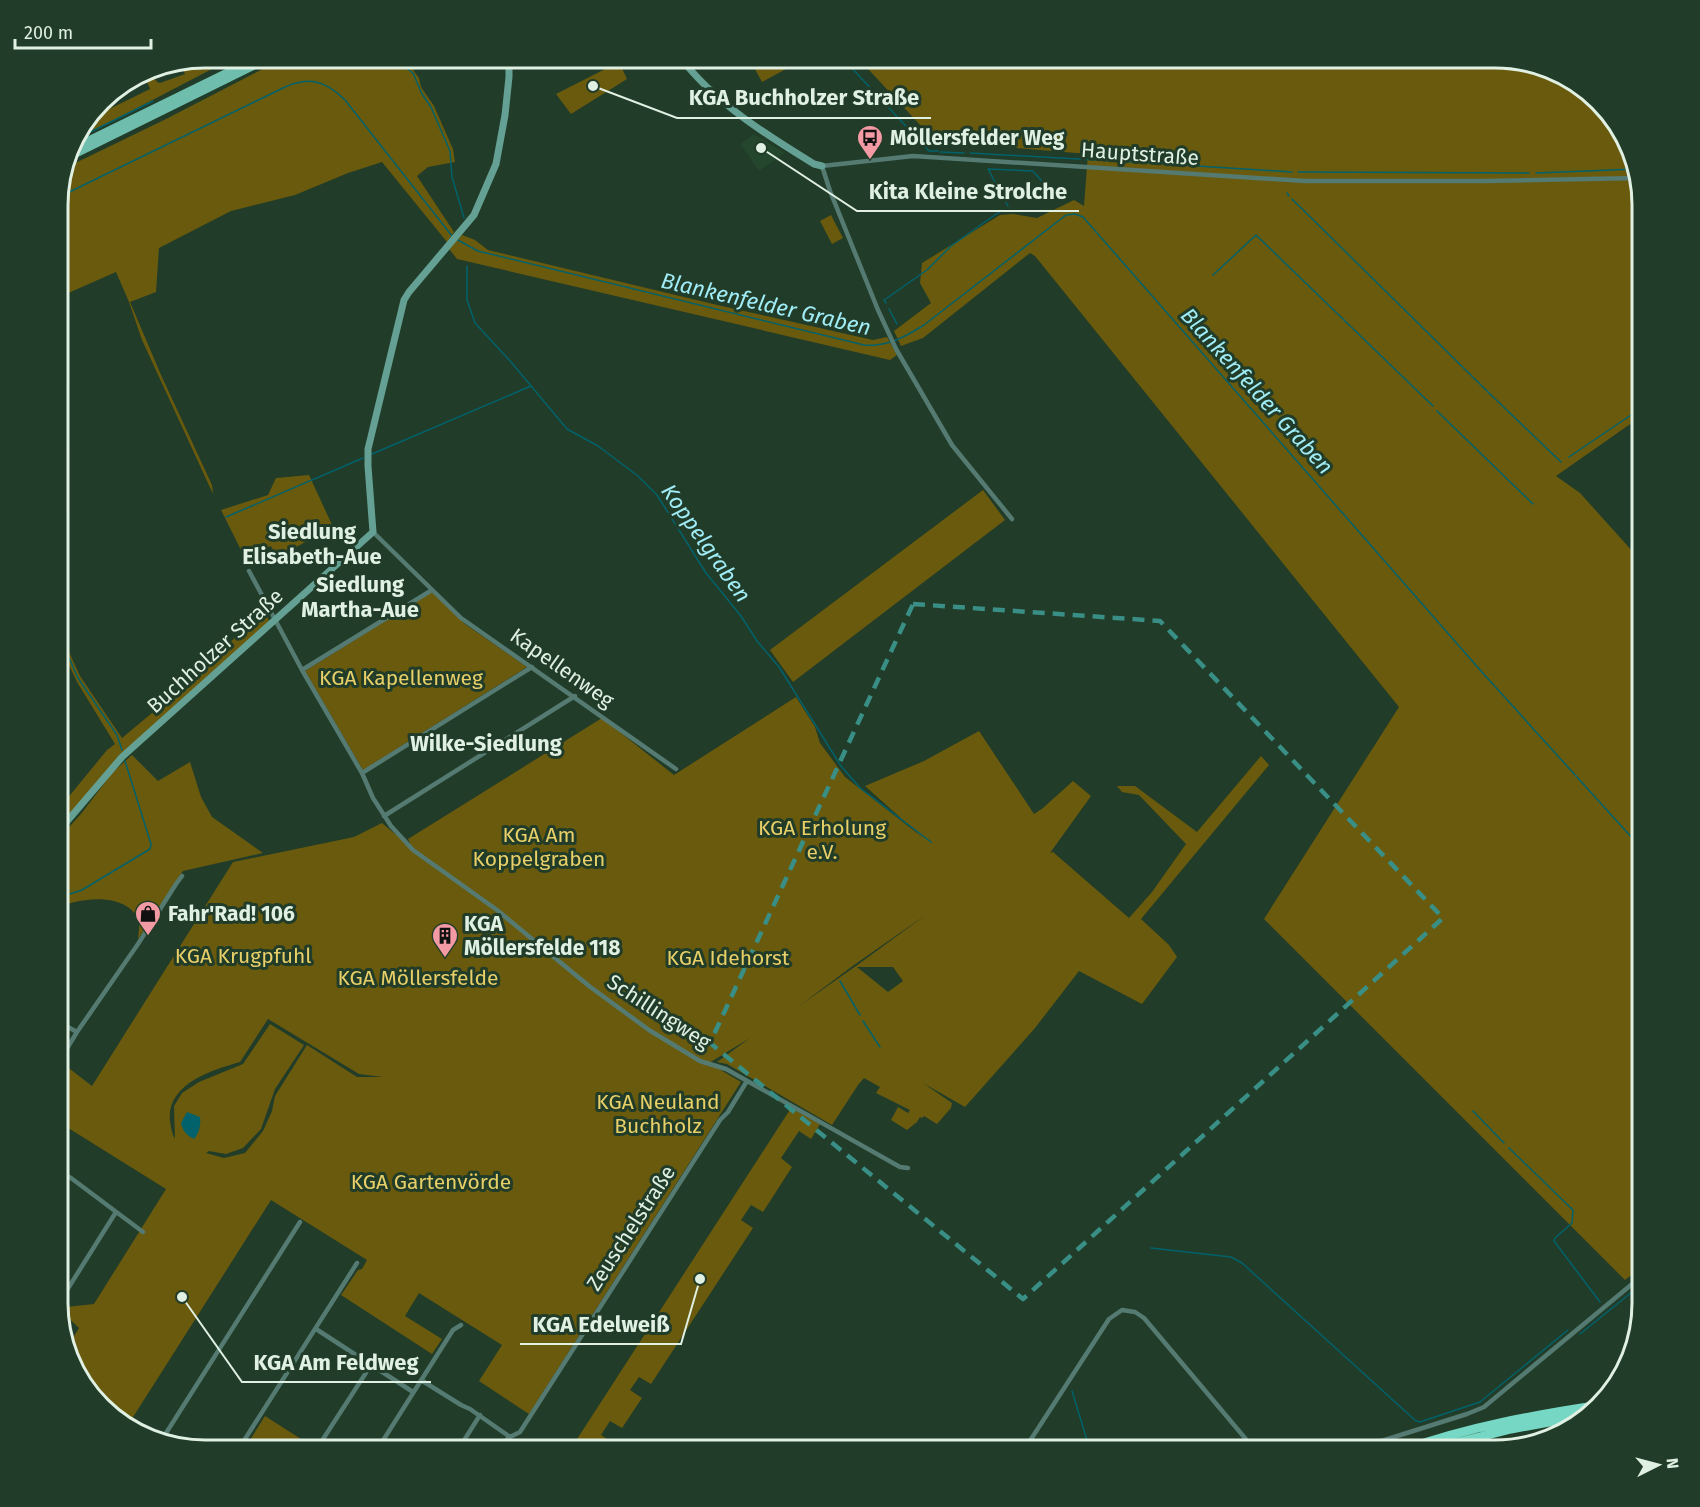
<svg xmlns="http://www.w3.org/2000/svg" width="1700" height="1507" viewBox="0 0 1700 1507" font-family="'Fira Sans',sans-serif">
  <rect width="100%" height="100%" fill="#213c28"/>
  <path fill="#23462d" d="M754,134l31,19 -26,18 -19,-27z
    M250,1440l42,6 -3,4h-46z"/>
  <path fill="#6a5a0d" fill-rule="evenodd" d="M214,57h21l-163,85 15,-22 63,-31 -7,-17 5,-4 9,14 3,1 25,-9 -5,-12 5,-1 4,8z
    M286,57h166l-39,13 6,8 2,9 13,19 19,43 2,13 -27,5 -11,9 37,56 -7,10 -65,-80 -34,11 -53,22 -64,16 -72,37 -3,44 -26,10 31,73 51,110 1,9 -71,-154 -13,-38 -13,-30 -59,26v-103l8,-27 101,-49z
    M752,57h56l-46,25 -13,-24z
    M857,57h639l56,11 47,32 33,48 11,57v224l-7,-9 -80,56 24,17 63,70v703l-18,14 -361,-361 135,-212 -364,-451 -5,-3 -107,85 -22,8 -7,-15 37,-28 -11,-20 2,-20 78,-48 13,-1 24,4 37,-18 10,6 4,-52 -153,-13z
    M619,62l8,17 -56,35 -15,-20z
    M831,215l12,23 -11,6 -12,-23z
    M462,235l13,5 13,10 225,54 160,36 14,-3 10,18 -7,5 -433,-101 -8,-10z
    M309,475l24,52 -57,31 -5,-12 -26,12 -24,-48 47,-15 8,-17z
    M983,490l22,30 -212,162 -23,-32z
    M432,592l33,32 62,43 -164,103 -58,-99z
    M265,610l4,11 -148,135 -64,73v-18l50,-61 8,-6 -38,-62 -20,-42v-14l23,50 42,62 48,-40z
    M796,697l19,30 5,16 25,34 77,60 -57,-51 59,-25 55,-30 55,83 9,-6 30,-27 18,15 -41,57 3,-1 76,66 23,-26 34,-48 -47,-49 -17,-3 -5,-6h18l62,46 64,-76 8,9 -128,154 28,26 8,12 -35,47 -63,-33 -44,57 -70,79 -42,-24 29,20 -1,5 -14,16 -13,-8 -2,2 -2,-1 -3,5 -10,8 -16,-10 7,-13 10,6 2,-3 -34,-17 4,-6 -16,-9 -6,7 -26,40 -105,-61 -10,-2 33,-24 -41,25 32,19 -212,332 -50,-33 23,-36 -83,-52 -14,23 37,23 -10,15 -91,-59 17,-25 4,-1 5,-9 -96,-60 -143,225 -27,-18 -33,-48 -2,-10 13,-21 -16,-15 3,-6 28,-3 72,-115 -109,-68v-62l35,27 141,-224 121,-25 28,-14 30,25 -4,-9 194,-121 72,57zM927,914l-71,52 -57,40 55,-41zM857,967h36l10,14 -15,11zM268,1019l91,55 24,3h-26l-50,-32 -32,51 -3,15 -9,20 -18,22 -21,5 -18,-5 3,-2 17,3 17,-6 18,-19 14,-40 29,-44 -34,-21 -27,40 -44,18 -17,11 -8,13 1,33c-3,-5 -4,-11 -5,-18 -4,-37 42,-51 70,-59z
    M132,755l26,26 32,-19 11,35 11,20 51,36 -80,18 -45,68 2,-20c-4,-4 -8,-10 -14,-13 -18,-11 -50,-7 -69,2v-68l24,-26 32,-42z
    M791,1108l29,16 -9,15 -12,-8 -18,27 11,9 -29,45 -12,-7 -10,15 12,8 -102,156 -12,-7 -9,13 12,8 -20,30 -12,-7 -9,14 12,8 -5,7h-38z
    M265,1416l50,32 -1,2 -64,-10z
    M1568,1428l-16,11 -57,11h-26l36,-9z"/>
  <path fill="#02626c" d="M187,1112l13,5c1,8 -1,16 -6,22 -8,-4 -11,-8 -13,-16z"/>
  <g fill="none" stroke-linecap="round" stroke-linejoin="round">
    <path stroke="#02626c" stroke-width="1.5" d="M396,57l6,8 11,8 9,21 9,13 19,44 2,26 12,41
      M842,57l5,5
      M849,65l80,86h9
      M72,141l81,-40
      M940,152l24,1
      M970,153l144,8
      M1118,161l174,11
      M1298,172l231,1
      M1536,173l100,-4
      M1287,193l2,3
      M57,198l226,-110c25,-12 42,-8 62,12l107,136
      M1292,199l196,193 73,70
      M1008,206l-20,-37 45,2 13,15
      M456,239l22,12 386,94c23,2 41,-8 60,-20l142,-110 9,-1 8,3 398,454 162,179
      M467,266v34l8,23 36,39 56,67 31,17 40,30 19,19 49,78 35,43 16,25 22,26 62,99 19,22 71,54
      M1213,275l43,-40 177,171
      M886,303l-2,-3 43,-30 24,-24 51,-36
      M889,309l8,15
      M1437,411l96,93
      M1633,413l10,-6
      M372,454l159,-68
      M1569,457l62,-42
      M226,517l137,-59
      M57,631l21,47 39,57 5,15
      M57,898l25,-8 68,-41 1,-5 -26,-83
      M840,981l20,34
      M863,1021l17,26
      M1473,1111l31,32
      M1509,1148l64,62 -1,13 -17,15 -1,3 46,61
      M1151,1248l80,9 11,6 174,158 4,1 60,-20 88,-72
      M1639,1295l4,5
      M1580,1334l52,-42h5
      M1072,1391l18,59"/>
    <path stroke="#557a72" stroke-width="4.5" d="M1012,519l-60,-74 -56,-96 -18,-39 -48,-119 -8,-25 91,-10 392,25h180l153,-3
      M373,532l88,86 215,151
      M249,571l53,99 60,103 11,25 18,28 22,24 84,60 92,76 60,44 51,31 26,8 174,98 8,1
      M302,670l130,-80
      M362,773l170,-106
      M384,816l191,-120
      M57,1021l20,11
      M63,1055l14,-23 61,-88 38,-60 6,-8
      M57,1171l14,7 72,54
      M57,1189l9,-14
      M57,1306l59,-94
      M316,1329l97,63
      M421,1380l40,25 9,4 40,28
      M161,1441l139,-219
      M238,1450l119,-187
      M316,1450l55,-85
      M377,1450l76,-120 8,-5
      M458,1450l22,-35
      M500,1450l8,-12 12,-6 200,-312 8,-8 19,-31
      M1024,1450l85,-131 13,-9 13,2 9,6 111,132
      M1353,1450l114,-36 17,-7 159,-132"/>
    <path stroke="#64a093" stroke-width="7" d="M680,57c35,46 85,77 134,107l8,2
      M57,833l65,-76 251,-225 -5,-66v-17l36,-149 5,-8 65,-77 22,-51 9,-49 4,-38v-20"/>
    <path stroke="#6ebdad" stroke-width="8" d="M69,150l190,-93
      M67,158l204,-101"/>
    <path stroke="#77d7c5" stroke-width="9" d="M1404,1450c63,-23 131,-35 197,-45
      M1428,1450l83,-21 76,-14"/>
  </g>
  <path fill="none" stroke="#398e85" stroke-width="4.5" stroke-dasharray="12 8" stroke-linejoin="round" d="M913,604l247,17 283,297 -420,381 -313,-256z"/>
  <defs>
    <symbol id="bus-pin" viewBox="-11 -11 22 30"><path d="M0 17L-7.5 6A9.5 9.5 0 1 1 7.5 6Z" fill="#f49aa4" stroke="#213c28"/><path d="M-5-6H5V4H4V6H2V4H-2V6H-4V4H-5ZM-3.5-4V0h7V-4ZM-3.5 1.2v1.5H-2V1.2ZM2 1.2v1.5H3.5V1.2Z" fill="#111"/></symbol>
    <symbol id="shop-pin" viewBox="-11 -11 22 30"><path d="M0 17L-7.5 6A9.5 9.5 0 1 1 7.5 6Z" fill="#f49aa4" stroke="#213c28"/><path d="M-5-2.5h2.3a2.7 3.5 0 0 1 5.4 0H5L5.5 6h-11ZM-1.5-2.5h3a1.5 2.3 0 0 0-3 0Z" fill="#111"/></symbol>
    <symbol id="building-pin" viewBox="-11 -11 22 30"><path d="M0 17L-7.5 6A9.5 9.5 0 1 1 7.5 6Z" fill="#f49aa4" stroke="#213c28"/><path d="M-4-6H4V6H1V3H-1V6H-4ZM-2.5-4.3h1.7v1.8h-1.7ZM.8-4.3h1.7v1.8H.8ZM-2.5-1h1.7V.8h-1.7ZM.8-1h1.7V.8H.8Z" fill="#111"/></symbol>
  </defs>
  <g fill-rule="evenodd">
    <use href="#bus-pin" x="855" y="123" width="30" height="40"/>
    <use href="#shop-pin" x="133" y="899" width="30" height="40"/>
    <use href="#building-pin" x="430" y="921" width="30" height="40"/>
  </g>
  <g text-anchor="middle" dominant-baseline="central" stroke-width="6" stroke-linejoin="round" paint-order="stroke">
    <g font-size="21" font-weight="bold" fill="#e0f0e3" stroke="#213c28" text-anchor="start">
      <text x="890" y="138">Möllersfelder Weg</text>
      <text x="168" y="914">Fahr'Rad! 106</text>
      <text x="464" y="924">KGA<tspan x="464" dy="24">Möllersfelde 118</tspan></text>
    </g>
    <g font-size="21" fill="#e0f0e3" stroke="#213c28">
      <text transform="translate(1140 154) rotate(4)">Hauptstraße</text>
      <text transform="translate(215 651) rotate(-42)">Buchholzer Straße</text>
      <text transform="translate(562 668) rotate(35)">Kapellenweg</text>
      <text transform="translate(659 1012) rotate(33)">Schillingweg</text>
      <text transform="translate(631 1228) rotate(-57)">Zeuschelstraße</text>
    </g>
    <g font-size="21" fill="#e8cf68" stroke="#213c28">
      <text x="401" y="678">KGA Kapellenweg</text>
      <text x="822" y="828">KGA Erholung<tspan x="822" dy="24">e.V.</tspan></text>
      <text x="539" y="835">KGA Am<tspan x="539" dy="24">Koppelgraben</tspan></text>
      <text x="243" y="956">KGA Krugpfuhl</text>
      <text x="728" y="958">KGA Idehorst</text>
      <text x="418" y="978">KGA Möllersfelde</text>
      <text x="658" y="1102">KGA Neuland<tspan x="658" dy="24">Buchholz</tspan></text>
      <text x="431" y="1182">KGA Gartenvörde</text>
    </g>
    <g font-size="22" font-style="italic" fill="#a0ecf7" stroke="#213c28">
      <text transform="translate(766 304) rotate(13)">Blankenfelder Graben</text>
      <text transform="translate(1257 391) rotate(48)">Blankenfelder Graben</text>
      <text transform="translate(706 543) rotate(55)">Koppelgraben</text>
    </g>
    <g font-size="22" font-weight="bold" fill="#e0f0e3" stroke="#213c28">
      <text x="312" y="531">Siedlung<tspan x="312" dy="25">Elisabeth-Aue</tspan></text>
      <text x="360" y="584">Siedlung<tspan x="360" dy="25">Martha-Aue</tspan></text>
      <text x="486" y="743">Wilke-Siedlung</text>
    </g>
  </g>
  <path d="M0 0H1700V1507H0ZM205 68H1495A137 137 0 0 1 1632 205V1303A137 137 0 0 1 1495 1440H205A137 137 0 0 1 68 1303V205A137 137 0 0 1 205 68Z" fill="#213c28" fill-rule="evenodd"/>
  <path fill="none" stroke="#e0f0e3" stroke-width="3" d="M205 68H1495A137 137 0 0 1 1632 205V1303A137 137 0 0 1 1495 1440H205A137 137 0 0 1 68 1303V205A137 137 0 0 1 205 68Z"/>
  <path fill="none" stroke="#e0f0e3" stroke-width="2" d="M593 86L677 118H931M761 148L857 211H1079M700 1279L681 1344H520M182 1297L242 1382H431"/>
  <g fill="#e0f0e3" stroke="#213c28" stroke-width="2">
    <circle cx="593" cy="86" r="6"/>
    <circle cx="761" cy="148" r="6"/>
    <circle cx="700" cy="1279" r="6"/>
    <circle cx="182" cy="1297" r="6"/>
  </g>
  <g font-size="22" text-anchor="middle" font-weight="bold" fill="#e0f0e3" stroke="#213c28" stroke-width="6" stroke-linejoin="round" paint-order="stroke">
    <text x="804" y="105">KGA Buchholzer Straße</text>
    <text x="968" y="199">Kita Kleine Strolche</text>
    <text x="601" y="1332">KGA Edelweiß</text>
    <text x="336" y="1370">KGA Am Feldweg</text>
  </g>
  <g transform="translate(1658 1465) rotate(84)" stroke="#213c28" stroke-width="4.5" paint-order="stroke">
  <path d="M0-4.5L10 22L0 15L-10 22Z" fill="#e0f0e3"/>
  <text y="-9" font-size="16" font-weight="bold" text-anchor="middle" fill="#e0f0e3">N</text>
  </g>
  <path d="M15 39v9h136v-9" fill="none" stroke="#e0f0e3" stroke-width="3"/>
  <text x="24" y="39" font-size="18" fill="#e0f0e3" stroke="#213c28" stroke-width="4.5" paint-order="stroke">200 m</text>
</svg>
